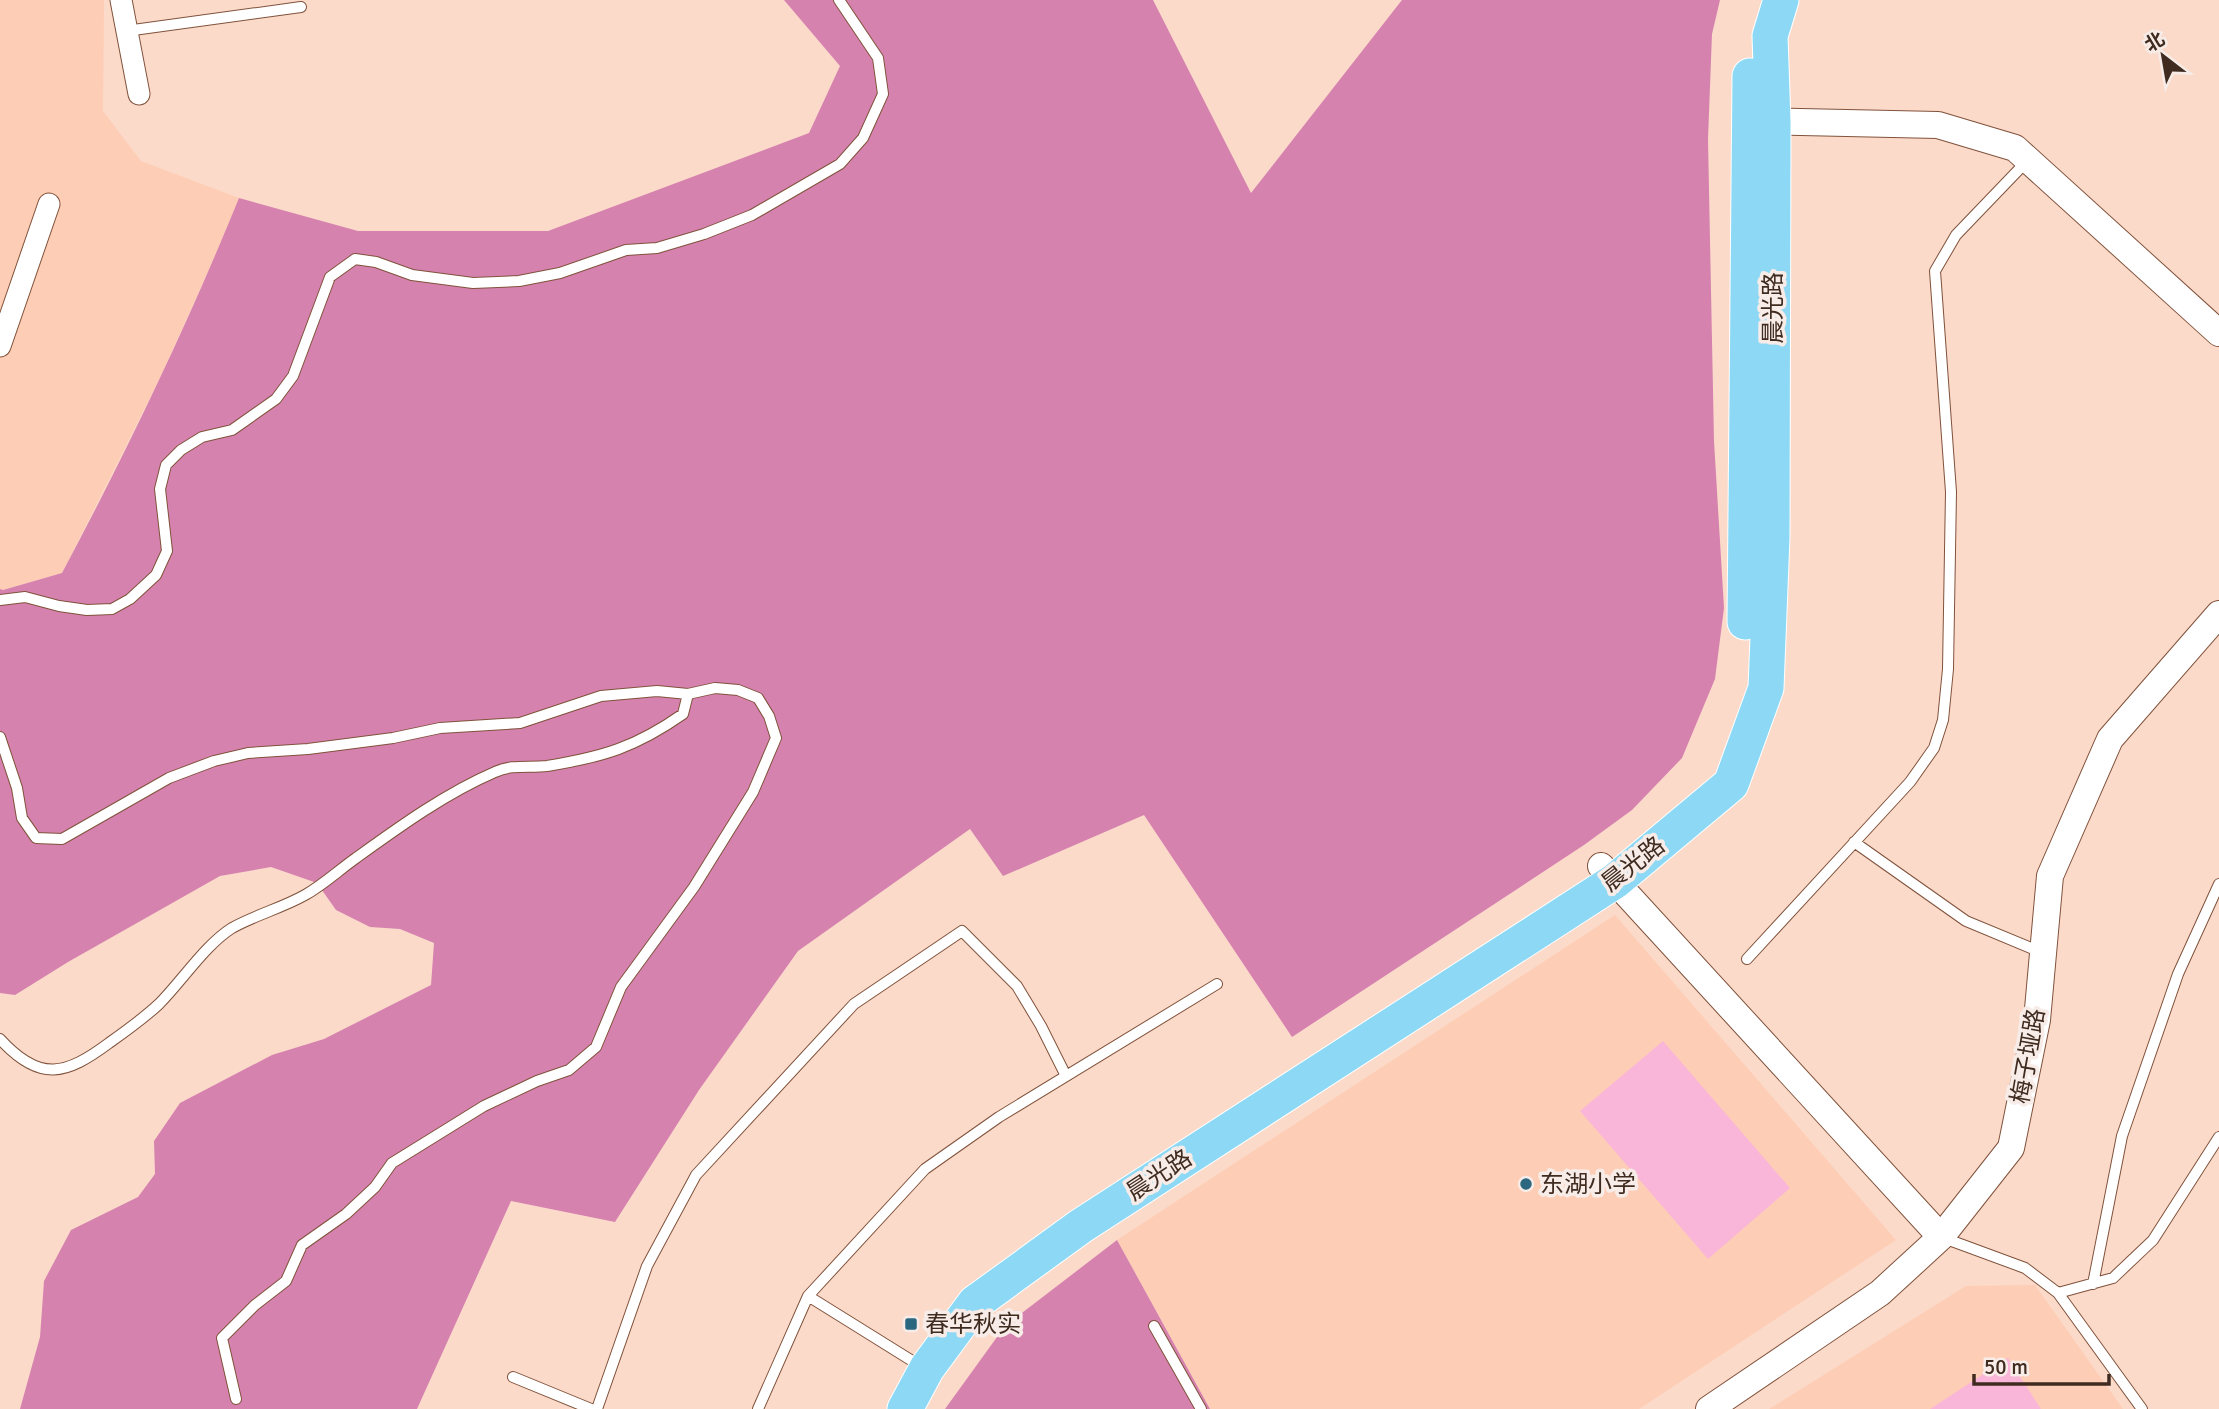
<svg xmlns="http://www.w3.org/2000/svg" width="2219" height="1409" viewBox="0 0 2219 1409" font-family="Signika,'Noto Sans SC',sans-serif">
  <rect width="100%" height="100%" fill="#fbdaca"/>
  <path fill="#fecdb5" d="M0,0h104l-1,111 38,50 98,37 -22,53 -57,127 -98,195 -59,17 -3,-1z
    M1615,915l281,325 -257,169h-429l-93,-169z
    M2035,1285l88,124h-354l197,-123z"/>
  <path fill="#fab6d8" d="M1663,1041l127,147 -82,71 -128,-148z
    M2008,1358l33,51h-111z"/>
  <path fill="#d682af" d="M784,0h369l98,193 151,-193h318l-8,34 -4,105 6,302 10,167 -9,71 -33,79 -50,52 -48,35 -292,192 -148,-222 -141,61 -33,-47 -172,122 -99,139 -84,132 -104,-21 -94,208h-397l20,-72 4,-56 27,-51 67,-33 17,-23 -1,-33 26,-38 92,-48 52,-16 107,-54 3,-42 -34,-14 -30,-2 -34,-17 -19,-27 -46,-16 -51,9 -152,86 -53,33 -15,-2v-404l3,1 59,-17c65,-122 125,-247 177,-375l119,33h190l261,-98 31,-67z
    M1117,1240l93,169h-265l60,-83z"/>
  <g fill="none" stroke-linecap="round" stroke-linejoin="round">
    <defs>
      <path id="service" d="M126,31l175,-24
        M0,600l25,-3 34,9 28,4 25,-1 18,-10 26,-24 11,-24 -7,-62 6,-24 15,-15 21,-13 30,-7 44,-31 17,-23 37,-99 25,-18 21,3 36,13 61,8 46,-2 41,-8 66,-23 31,-2 47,-14 48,-19 88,-51 23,-26 20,-44 -5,-36 -39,-58
        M0,737l17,51 5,30 14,20 26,1 107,-61 45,-17 34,-8 60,-4 85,-11 47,-10 80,-5 81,-27 56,-5 31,3 27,-6 23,2 20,8 11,18 7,22 -23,54 -59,95 -73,100 -25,60 -27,23 -32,11 -53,25 -92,57 -17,24 -29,27 -44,31 -16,36 -31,24 -33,33 14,61
        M1854,842l112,79 77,32
        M1747,959l163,-177 24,-34 9,-28 5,-51 3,-177 -16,-221 21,-36 72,-75
        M0,1039c40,44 66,36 109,4 17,-12 35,-25 50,-39 23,-23 46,-59 73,-76 23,-13 50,-20 73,-33 18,-10 34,-25 51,-37 43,-31 90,-65 139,-86 17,-8 34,-4 52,-6 56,-9 89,-19 136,-52l5,-20
        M1941,1237l84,31 33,25 84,116
        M2093,1284l29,-148 56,-162 41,-90
        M2058,1293l55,-15 40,-38 66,-103
        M808,1296l106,66
        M1154,1326l47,83
        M513,1377l78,32
        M597,1409l50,-143 49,-91 158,-171 108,-73 55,55 24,40 25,50
        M758,1409l50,-113 117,-127 74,-52 218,-133"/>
      <path id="minor" d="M121,0l18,94
        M0,346l49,-142"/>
      <path id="tertiary" d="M1757,121l181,4 77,23 204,185
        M1601,866l340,371
        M1709,1409l171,-116 61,-56 70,-89 26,-128 13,-144 60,-137 109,-125"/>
      <path id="primary" d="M1745,622l5,-546
        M905,1409l22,-41 48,-65 106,-77 534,-345 116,-97 35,-96 6,-151 1,-415 -3,-86 11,-36"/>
    </defs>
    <use href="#service" stroke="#80523b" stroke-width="12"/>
    <use href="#minor" stroke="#80523b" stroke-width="23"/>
    <use href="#tertiary" stroke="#80523b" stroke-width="28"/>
    <use href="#primary" stroke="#fff" stroke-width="37"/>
    <use href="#service" stroke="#fff" stroke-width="10"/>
    <use href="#minor" stroke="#fff" stroke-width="21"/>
    <use href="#tertiary" stroke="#fff" stroke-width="26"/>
    <use href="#primary" stroke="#8dd9f5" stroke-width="35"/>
  </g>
  <g fill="#2b677f" stroke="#f7ece7" stroke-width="2.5">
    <circle cx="1526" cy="1184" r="7"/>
    <rect x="904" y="1317" width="14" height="14" rx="3.5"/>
  </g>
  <g text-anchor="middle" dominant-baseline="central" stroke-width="7" stroke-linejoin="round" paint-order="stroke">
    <g font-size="24" fill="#3f2b20" stroke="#f7ece7">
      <text transform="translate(1773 308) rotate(-90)">晨光路</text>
      <text transform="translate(1633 864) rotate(-38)">晨光路</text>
      <text transform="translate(2028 1056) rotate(-80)">梅子垭路</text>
      <text transform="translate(1159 1175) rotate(-33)">晨光路</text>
    </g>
    <g font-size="24" fill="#3f2b20" stroke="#f7ece7" text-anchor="start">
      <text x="1540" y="1184">东湖小学</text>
      <text x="925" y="1324">春华秋实</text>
    </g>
  </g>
  <g transform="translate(2163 56) rotate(329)" stroke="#f7ece7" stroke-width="5" paint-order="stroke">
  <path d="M0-5L12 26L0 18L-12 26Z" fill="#3f2b20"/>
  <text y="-10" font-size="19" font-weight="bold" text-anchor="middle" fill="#3f2b20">北</text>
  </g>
  <path d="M1974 1374v10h135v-10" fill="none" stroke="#3f2b20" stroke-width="3.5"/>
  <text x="1984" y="1374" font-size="21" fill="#3f2b20" stroke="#f7ece7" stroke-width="5" paint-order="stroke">50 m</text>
</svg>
